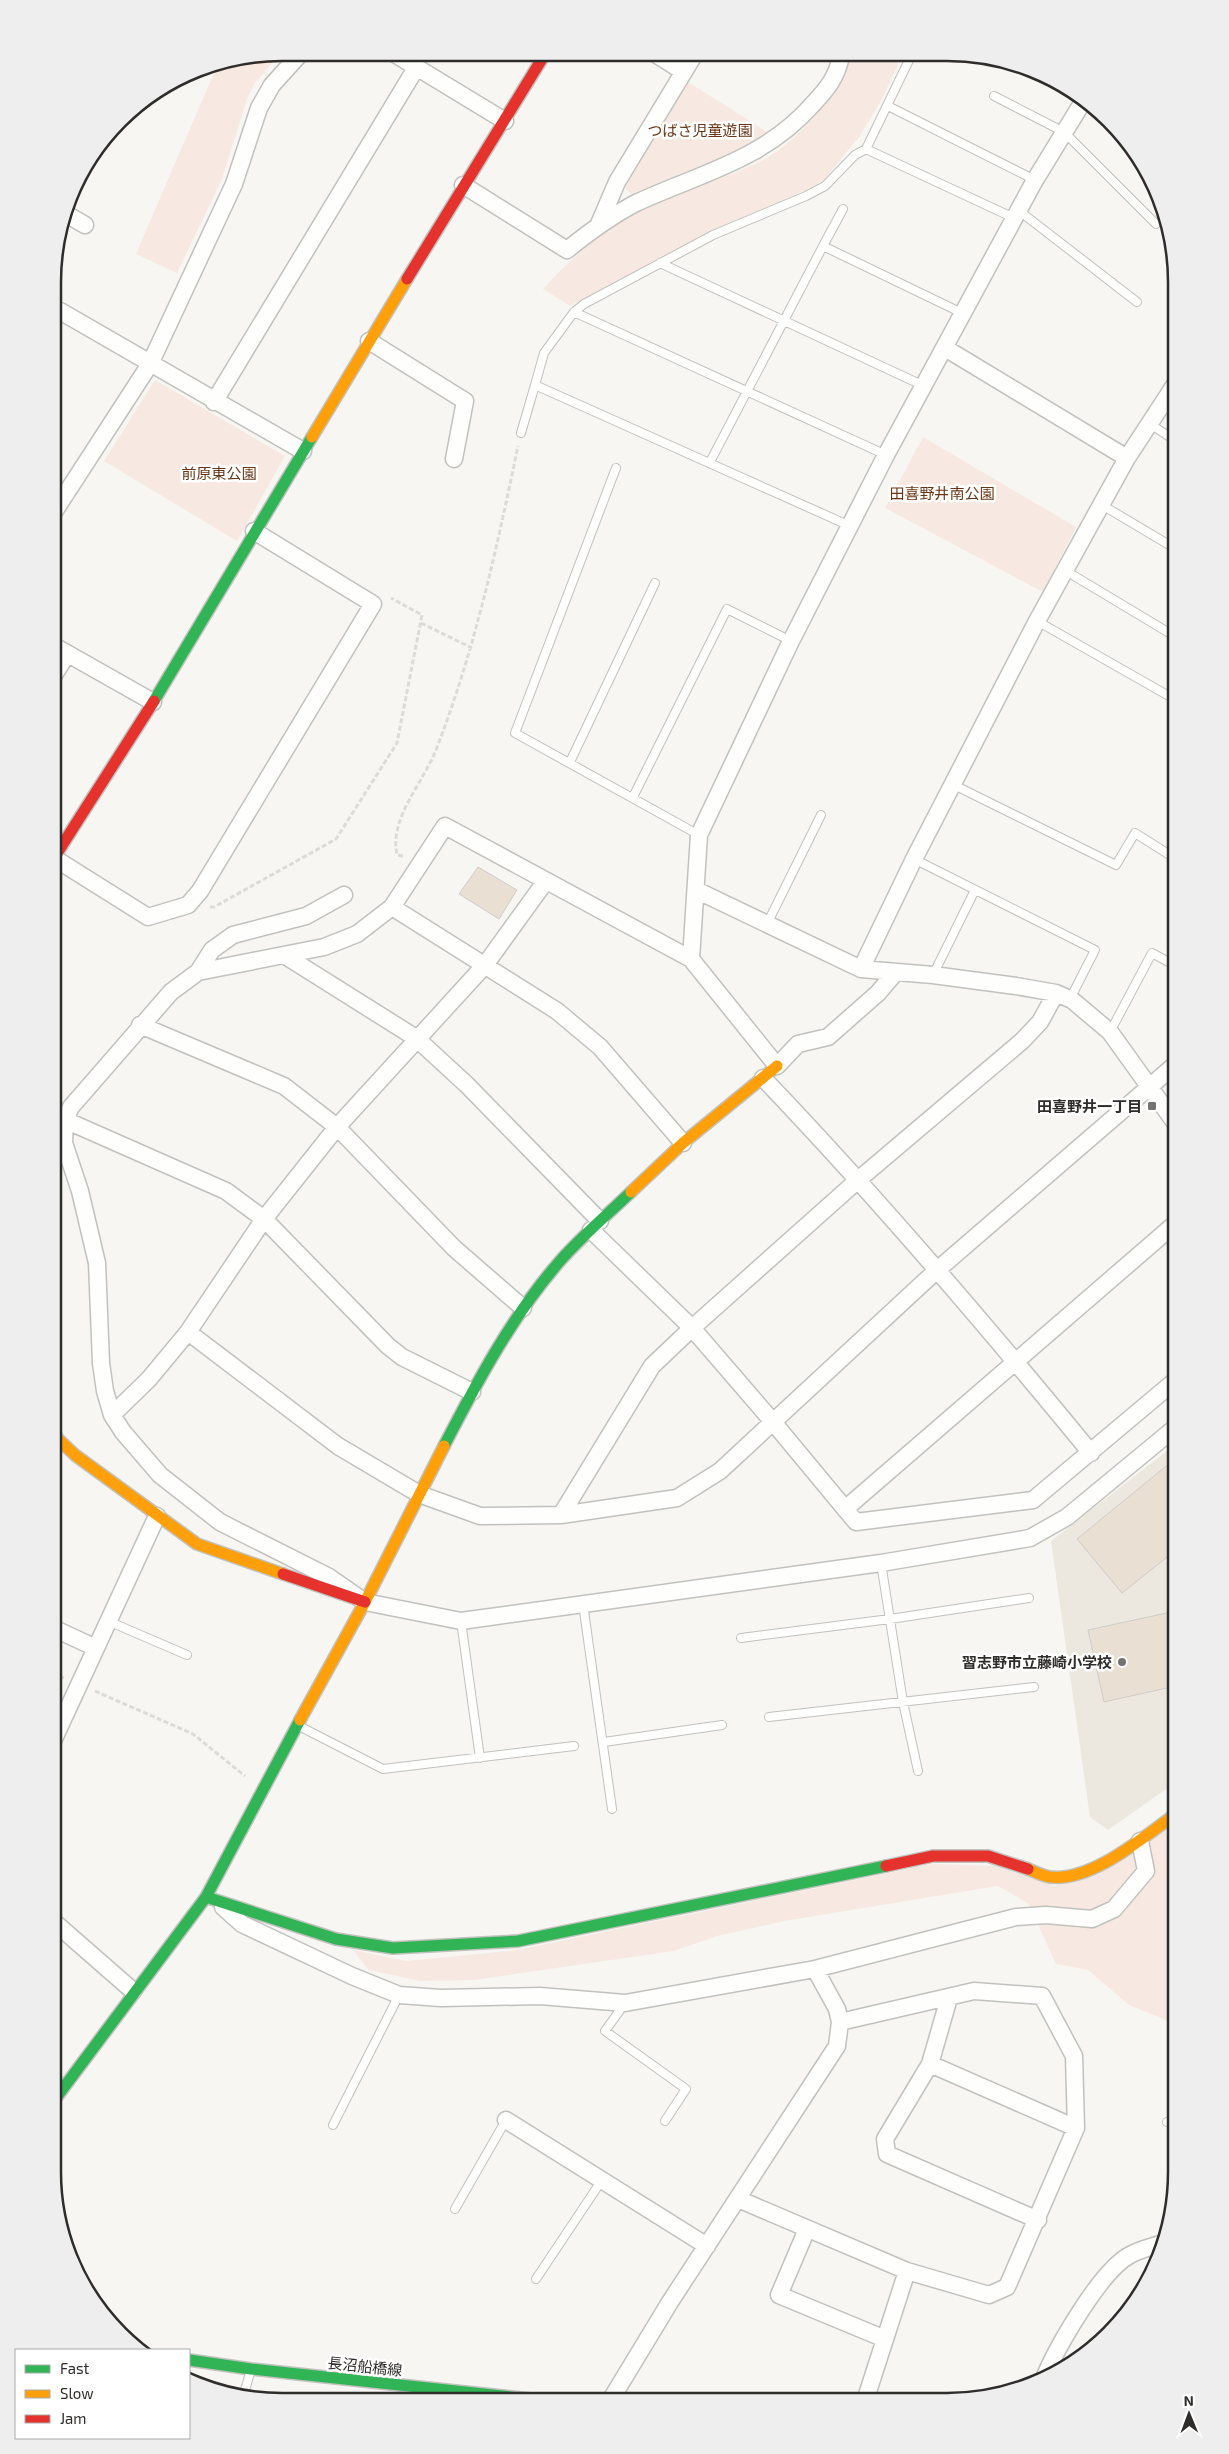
<svg xmlns="http://www.w3.org/2000/svg" width="1229" height="2454" viewBox="0 0 1229 2454" font-family="'Exo 2','Noto Sans JP',sans-serif">
  <rect width="100%" height="100%" fill="#f7f6f3"/>
  <path fill="#ece8df" d="M1176,1444v338l-68,48 -18,-13 -39,-276z"/>
  <path fill="#f7e9e1" d="M281,53l-27,31 -7,15 -25,80 -45,94 -41,-19 81,-188z
    M850,56h52l-21,45 -22,36 -35,43 -18,10 -96,41 -140,75 -27,-17c27,-30 59,-59 96,-79 37,-19 79,-28 116,-46 26,-12 49,-34 67,-56 14,-16 24,-30 28,-52z
    M688,82l81,51 -24,15 -114,46 -6,-6z
    M155,380l130,76 -48,85 -133,-80z
    M923,437l153,90 -33,65 -158,-84z
    M1176,1824v200l-47,-19 -41,-35 -32,-6 -28,-61 -30,-17 -214,35 -67,15 -43,15 -200,29 -54,1 -51,-11 -16,-20 53,11 111,-11 415,-86 64,2 58,20z"/>
  <path fill="#e9dfd3" stroke="#cecdca" d="M478,867l39,23 -18,29 -40,-25z
    M1176,1458v92l-54,43 -45,-54z
    M1176,1611v75l-72,16 -16,-72z"/>
  <g fill="none" stroke-linecap="round" stroke-linejoin="round">
    <defs>
      <path id="lane" d="M994,96l70,36 92,92
        M888,106l147,74
        M866,149l148,69
        M1018,210l119,92
        M823,246l20,-37
        M660,263l264,123
        M574,312l312,143
        M1150,424l26,17
        M521,433l14,-48
        M710,462l113,-216 139,67
        M616,468l-101,265 184,102
        M1102,505l74,44
        M850,526l-315,-141 9,-32 30,-41 10,-8 129,-69 93,-39 19,-10 30,-31 11,-6 45,-93
        M1066,571l110,66
        M1037,621l139,79
        M570,762l85,-179
        M952,784l164,81 19,-32 41,26
        M633,797l94,-188 64,32
        M914,859l181,91 -25,49
        M767,924l54,-109
        M933,975l42,-85
        M1110,1032l42,-79 24,13
        M881,1563l22,139 15,69
        M583,1604l29,205
        M108,1621l79,34
        M461,1621l19,137
        M741,1638l149,-19 139,-21
        M769,1717l265,-30
        M299,1726l84,43 191,-23
        M604,1742l118,-17
        M625,2003l-20,28 81,58 -21,32
        M1167,2122h9
        M333,2125l66,-130
        M455,2209l51,-89
        M536,2279l66,-99
        M243,2397l7,-24"/>
      <path id="street" d="M393,53l112,68
        M657,55l27,17
        M463,185l104,65c22,-18 44,-34 69,-47 65,-30 128,-43 177,-99 14,-15 24,-27 28,-48
        M66,214l19,11
        M599,224l18,-42 77,-127
        M54,310l6,1 243,140
        M369,341l96,60 -11,58
        M945,348l182,110
        M214,402l202,-334
        M54,512l96,-148 84,-180 25,-76 13,-23 29,-32
        M54,646l99,56
        M54,675l13,-21
        M54,858l94,59 40,-12 12,-14 173,-287 -119,-73
        M696,890l165,79 72,6 83,11 40,7 16,7 38,32 66,92
        M392,907l165,104 43,36 83,96
        M284,955l132,83 51,47 133,136
        M691,959l-246,-133 -53,81 -35,27 -33,13 -126,25 -27,20 -100,115 -6,13 -1,23 16,48 17,72 4,100 4,28 7,24 11,17 37,43 60,47 109,55 36,25 96,19 420,-58 149,-25 37,-21 109,-90
        M861,969l53,-110 123,-238 90,-163 49,-75
        M198,972l14,-22 21,-15 73,-19 38,-21
        M895,973l-17,20 -50,44 -30,7 -21,22 -86,-107 8,-124 92,-194 95,-186 149,-275 49,-80
        M140,1025l144,61 53,41 117,121 69,60
        M763,1078c115,120 223,247 328,375
        M65,1120l161,71 38,28 124,127 14,11 70,35
        M591,1230l101,98 81,94 83,100 177,-22 143,-120
        M188,1332l150,114 81,48 61,22 81,-1 116,-17 43,-27 216,-200 240,-207
        M112,1415l37,-36 39,-47 76,-113 73,-92 148,-162 60,-83
        M845,1509l331,-286
        M561,1515l91,-149 40,-38 166,-148 164,-139 18,-19 16,-29
        M53,1628l43,20
        M53,1741l104,-225
        M223,1907l19,17 110,52 47,19 42,3 99,-2 85,7 190,-34 201,-52 30,-2 46,4 22,-10 32,-38 -6,-30
        M53,1921l80,70
        M815,1969l22,40 3,13
        M949,1998l-19,66 -45,75 2,15 151,66
        M930,2064l146,64
        M506,2120l201,126
        M807,2229l-28,66 106,44
        M1044,2378c13,-31 57,-108 86,-123 10,-6 22,-8 33,-12
        M610,2401l60,-99 167,-256 3,-24 134,-31 68,5 32,60 2,72 -69,159 -18,8 -82,-24 -169,-72
        M865,2401l42,-130"/>
      <path id="fast" d="M154,701l158,-264
        M444,1446c33,-64 68,-130 116,-185 21,-24 47,-46 71,-69
        M206,1897l130,42 57,9 125,-7 368,-75
        M53,2102l153,-205 94,-177
        M189,2360l62,9 288,31"/>
      <path id="slow" d="M312,437l95,-158
        M631,1192l52,-49 94,-77
        M53,1427l4,11 18,17 122,89 86,30
        M300,1720l65,-118 79,-156
        M1028,1869c7,3 15,7 22,8 42,5 93,-40 126,-63"/>
      <path id="jam" d="M407,279l138,-225
        M54,858l100,-157
        M283,1574l82,28
        M886,1866l47,-10h55l40,13"/>
    </defs>
    <use href="#lane" stroke="#c1c1be" stroke-width="10"/>
    <use href="#street" stroke="#c1c1be" stroke-width="19"/>
    <use href="#fast" stroke="#c1c1be" stroke-width="14"/>
    <use href="#slow" stroke="#c1c1be" stroke-width="14"/>
    <use href="#jam" stroke="#c1c1be" stroke-width="14"/>
    <path stroke="#dbdbda" stroke-width="3" stroke-dasharray="5 2.5" stroke-linecap="butt" d="M421,623l51,25
      M403,856l-6,-1c-8,-37 26,-72 39,-105 39,-101 60,-198 82,-304
      M210,907h4l122,-68 61,-96 25,-128 -31,-17
      M53,1673l11,5
      M95,1691l98,43 52,42"/>
    <use href="#lane" stroke="#fefefd" stroke-width="8"/>
    <use href="#street" stroke="#fefefd" stroke-width="16"/>
    <use href="#fast" stroke="#30b455" stroke-width="11"/>
    <use href="#slow" stroke="#ff9f0a" stroke-width="11"/>
    <use href="#jam" stroke="#e5322d" stroke-width="11"/>
  </g>
  <g fill="#747371" stroke="#fff" stroke-width="2">
    <rect x="1147" y="1101" width="10" height="10" rx="2.5"/>
    <circle cx="1122" cy="1662" r="5"/>
  </g>
  <g text-anchor="middle" dominant-baseline="central" stroke-width="5" stroke-linejoin="round" paint-order="stroke">
    <g font-size="15" fill="#683615" stroke="#fff">
      <text x="700" y="130">つばさ児童遊園</text>
      <text x="219" y="473">前原東公園</text>
      <text x="942" y="493">田喜野井南公園</text>
    </g>
    <g font-size="15" font-weight="bold" fill="#2e2d2b" stroke="#fff" text-anchor="end">
      <text x="1142" y="1106">田喜野井一丁目</text>
      <text x="1112" y="1662">習志野市立藤崎小学校</text>
    </g>
    <g font-size="15" fill="#2e2d2b" stroke="#fff">
      <text transform="translate(365 2366) rotate(6)">長沼船橋線</text>
    </g>
  </g>
  <path d="M0 0H1229V2454H0ZM282 61H947A221 221 0 0 1 1168 282V2172A221 221 0 0 1 947 2393H282A221 221 0 0 1 61 2172V282A221 221 0 0 1 282 61Z" fill="#eee" fill-rule="evenodd"/>
  <path fill="none" stroke="#2e2d2b" stroke-width="2.5" d="M282 61H947A221 221 0 0 1 1168 282V2172A221 221 0 0 1 947 2393H282A221 221 0 0 1 61 2172V282A221 221 0 0 1 282 61Z"/>
  <rect x="15" y="2349" width="175" height="90" fill="#ffffff" stroke="#ababaa"/>
  <rect x="25" y="2365" width="25" height="8" fill="#30b455" stroke="#ababaa"/>
  <text x="60" y="2374" font-size="15" fill="#2e2d2b">Fast</text>
  <rect x="25" y="2390" width="25" height="8" fill="#ff9f0a" stroke="#ababaa"/>
  <text x="60" y="2399" font-size="15" fill="#2e2d2b">Slow</text>
  <rect x="25" y="2415" width="25" height="8" fill="#e5322d" stroke="#ababaa"/>
  <text x="60" y="2424" font-size="15" fill="#2e2d2b">Jam</text>
  <g transform="translate(1189 2414) rotate(359)" stroke="#ffffff" stroke-width="4" paint-order="stroke">
  <path d="M0-4L9 19L0 12L-9 19Z" fill="#2e2d2b"/>
  <text y="-8" font-size="14" font-weight="bold" text-anchor="middle" fill="#2e2d2b">N</text>
  </g>
</svg>
